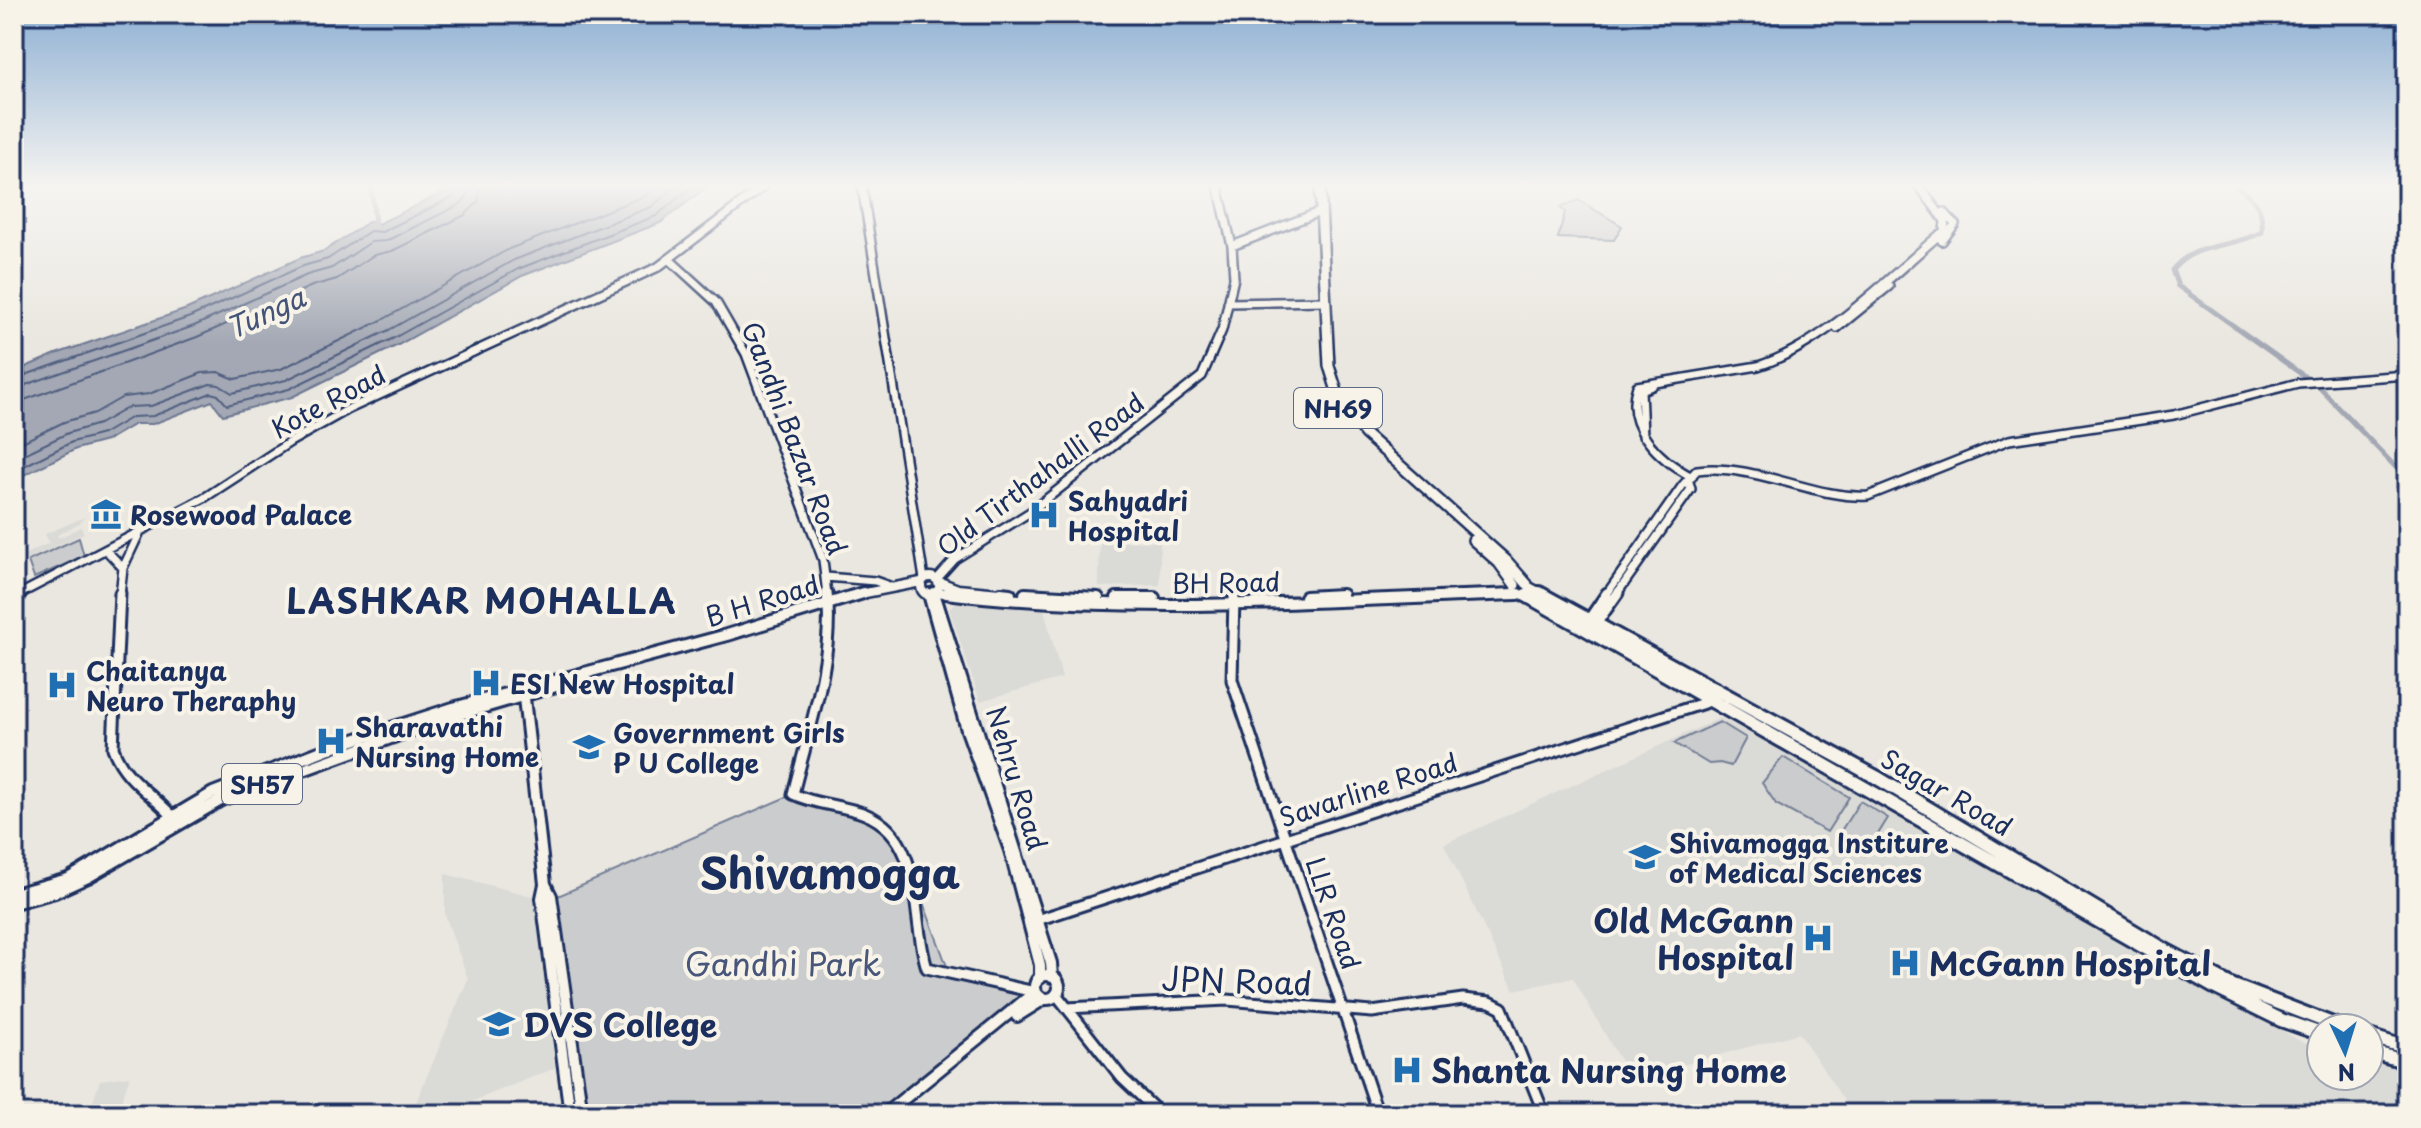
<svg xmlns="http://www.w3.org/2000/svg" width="2421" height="1128" viewBox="0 0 2421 1128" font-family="'Playpen Sans',sans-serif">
  <rect width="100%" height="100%" fill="#eae7e0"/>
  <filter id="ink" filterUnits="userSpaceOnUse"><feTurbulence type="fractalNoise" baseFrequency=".0125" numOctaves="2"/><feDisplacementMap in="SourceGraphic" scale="16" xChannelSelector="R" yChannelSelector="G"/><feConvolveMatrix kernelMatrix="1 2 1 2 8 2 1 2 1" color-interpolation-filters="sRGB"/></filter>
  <g filter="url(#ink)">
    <path fill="#dadad6" d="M85,517l-5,6 -23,12 2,3 22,-11 3,6 -59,28 -2,-6 26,-12 -4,-9z
      M1100,541l60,1v43l-61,2z
      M959,601l84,5 19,72 -82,23 -31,-93z
      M1720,718l186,96 394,227 21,6v29h48v-15l38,11v42h-554l-54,-81 -168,46 -58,-101 -59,12 -70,-146z
      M445,874l91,23 19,171 -114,46h-30l57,-135 -23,-64z
      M130,1076l-13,38h-28l11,-34z"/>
    <path fill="#cbcccd" stroke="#737e96" stroke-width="2" d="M1578,200l44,26 -8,14 -56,-2 7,-26 -5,-4z
      M79,538l5,18 -50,22 -6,-17z
      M1720,722l26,16 -15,28 -11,-3 -11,1 -35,-21z
      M1783,757l66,40 -22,35 -51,-28 -14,-21z
      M791,795l85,24 37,56 35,94 78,22 -145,123h-301l-27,-216z
      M1860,801l28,17 -23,37 -28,-18z"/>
    <path fill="#a3a8b4" stroke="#6d7892" stroke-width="2" d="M457,186h251l-48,37 -138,53 -124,69 -106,52 -69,18 -11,-14 -59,23h-18l-29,17 -30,8 -62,31v-108l42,-18 131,-45 113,-51 24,-7 46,-30 8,3z"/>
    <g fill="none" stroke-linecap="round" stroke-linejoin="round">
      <path stroke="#515f80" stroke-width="2" d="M14,379l176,-62 113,-51 25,-7 42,-28 12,1 71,-35 5,-11
        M14,389l180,-63 113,-51 25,-7 39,-26 15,-1 73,-36 8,-8 2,-11
        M14,401l13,-2 170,-62 115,-51 25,-7 37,-24 18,-4 73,-36 13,-13 3,-16
        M14,446l50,-24 31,-9 28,-16 26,-3 53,-21 16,-1 17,7 46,-10 103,-50 125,-70 136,-53 13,-10
        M14,459l54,-26 31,-9 30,-17 22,-1 59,-22 9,1 13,8 54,-13 103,-50 125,-70 137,-53 26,-21
        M14,471l58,-29 31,-8 29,-17 21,-1 58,-23 7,2 9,10 62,-16 105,-51 124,-69 138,-53 37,-30"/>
      <path stroke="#a3a8b4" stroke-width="5" d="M371,186l4,37
        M2236,186c18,12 28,23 26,46 -31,17 -66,9 -90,38l6,16 140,100 89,93"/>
      <defs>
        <path id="secondary-far1" d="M862,186l62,393
          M1942,241l13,-17 -11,-12
          M1232,246l85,-33
          M669,259l47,43 30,52 77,206 4,35
          M1228,303l98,-2
          M1837,328l52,-42
          M1643,436l-2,-46 11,-4
          M1692,477c-32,-17 -69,-50 -55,-91l121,-20c67,-21 132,-90 186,-135l1,-10 -26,-35
          M107,551l16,17
          M826,577l49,4 14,5
          M937,579l18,-20 75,-47 172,-136 20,-46 12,-52 -2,-32 -14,-60
          M18,595l186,-97 86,-56 59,-33 309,-142 106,-81
          M120,595l3,-27 16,-34
          M1606,595l77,-110 14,-15c59,-7 116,29 171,26l141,-56 165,-25 124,-32 109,-8
          M1616,595l75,-106 -2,-7"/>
        <path id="secondary" d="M120,593l-7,155c11,32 41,47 62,71
          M827,593c8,66 -19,138 -34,201 23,11 49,11 72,20 61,25 45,103 62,154l108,24
          M14,597l7,-4
          M1234,598l-2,82 146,434
          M1588,621l19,-28
          M1596,624l22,-31
          M1037,920l676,-220
          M1056,994l66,84 38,36
          M1067,1008l160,-8 145,12 91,-13 27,3 12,6 42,106"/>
        <path id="primary-far1" d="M921 586a9 9 0 1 1 18 0a9 9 0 1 1-18 0Z
          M940,582l18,7 52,5
          M936,592l26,3
          M1025,594l21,1
          M855,595l66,-13
          M1484,595l34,-1"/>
        <path id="primary" d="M934,593l117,370 1,14
          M946,593c189,23 382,7 572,1
          M1001,593l9,1
          M929,594l38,136 43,120 30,115v13
          M1025,594l73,4
          M1305,597l37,-2
          M1117,598h37
          M523,689l22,195 -3,14 28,216
          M545,884l6,12 31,218
          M14,894l54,-15 145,-86 119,-46 121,-39 274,-73 136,-42
          M14,903l41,-11 33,-15 133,-77 219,-80 133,-39
          M1035 987a12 12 0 1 1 24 0a12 12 0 1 1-24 0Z
          M1017,1016l27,-17
          M885,1114l150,-122"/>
        <path id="highway-far1" d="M1320,186l9,180 12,38 24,30 141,126 21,24
          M1473,540l26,23 16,22
          M1530,588l13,7"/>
        <path id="highway" d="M1539,593l337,184 289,173 66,35 112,43
          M1526,595l688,392 67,33 40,14
          M2369,1036l38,12
          M2369,1051l38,11"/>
      </defs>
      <use href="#secondary-far1" stroke="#1b2f5e" stroke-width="12"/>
      <use href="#secondary" stroke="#1b2f5e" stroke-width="15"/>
      <use href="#primary-far1" stroke="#1b2f5e" stroke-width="13"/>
      <use href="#primary" stroke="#1b2f5e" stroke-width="16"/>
      <use href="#highway-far1" stroke="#1b2f5e" stroke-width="14"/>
      <use href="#highway" stroke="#1b2f5e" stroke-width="18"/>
      <use href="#secondary-far1" stroke="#f7f3e8" stroke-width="7"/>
      <use href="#secondary" stroke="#f7f3e8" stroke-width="9"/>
      <use href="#primary-far1" stroke="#f7f3e8" stroke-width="8"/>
      <use href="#primary" stroke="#f7f3e8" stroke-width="10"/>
      <use href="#highway-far1" stroke="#f7f3e8" stroke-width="9"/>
      <use href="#highway" stroke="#f7f3e8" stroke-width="12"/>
    </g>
  </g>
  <linearGradient id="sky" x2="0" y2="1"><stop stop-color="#8cafd3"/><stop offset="0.54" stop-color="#f6f4f1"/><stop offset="1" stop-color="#f6f4f1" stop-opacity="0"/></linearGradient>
  <rect width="2421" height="344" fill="url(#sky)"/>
  <defs>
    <symbol id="museum-bare" viewBox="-9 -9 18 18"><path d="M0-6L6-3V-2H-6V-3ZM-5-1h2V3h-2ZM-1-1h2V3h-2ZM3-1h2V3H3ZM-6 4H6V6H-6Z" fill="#1f6fb2" stroke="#f7f3e8" stroke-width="2.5" paint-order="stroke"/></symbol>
    <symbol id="hospital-bare" viewBox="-9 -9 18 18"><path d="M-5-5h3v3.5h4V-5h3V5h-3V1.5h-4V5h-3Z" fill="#1f6fb2" stroke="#f7f3e8" stroke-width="2.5" paint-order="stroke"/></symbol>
    <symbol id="university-bare" viewBox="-9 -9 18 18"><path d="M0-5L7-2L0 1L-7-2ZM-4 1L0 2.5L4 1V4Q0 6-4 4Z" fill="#1f6fb2" stroke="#f7f3e8" stroke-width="2.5" paint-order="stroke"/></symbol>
  </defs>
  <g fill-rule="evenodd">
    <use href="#museum-bare" x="84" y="492" width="44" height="44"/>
    <use href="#hospital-bare" x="1022" y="493" width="44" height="44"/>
    <use href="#hospital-bare" x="464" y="661" width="44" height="44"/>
    <use href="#hospital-bare" x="40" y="663" width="44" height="44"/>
    <use href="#hospital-bare" x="309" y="719" width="44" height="44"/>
    <use href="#university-bare" x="567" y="725" width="44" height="44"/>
    <use href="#university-bare" x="1623" y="835" width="44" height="44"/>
    <use href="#hospital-bare" x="1796" y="916" width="44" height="44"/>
    <use href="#hospital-bare" x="1883" y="941" width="44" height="44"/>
    <use href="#university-bare" x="477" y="1002" width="44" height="44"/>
    <use href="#hospital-bare" x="1385" y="1048" width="44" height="44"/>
  </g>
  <g text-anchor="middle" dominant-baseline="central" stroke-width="8" stroke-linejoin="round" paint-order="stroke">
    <g fill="#f7f3e8" stroke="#5d6a87" stroke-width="2">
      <rect x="1294" y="388" width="88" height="40" rx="6"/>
      <rect x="222" y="764" width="80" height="40" rx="6"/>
    </g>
    <g font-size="24" font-weight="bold" fill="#1b2f5e">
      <text x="1338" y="408">NH69</text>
      <text x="262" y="784">SH57</text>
    </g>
    <g font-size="26" fill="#1b2f5e" stroke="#f7f3e8">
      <text transform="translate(328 401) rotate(-28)">Kote Road</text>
      <text transform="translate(795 438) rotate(69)">Gandhi Bazar Road</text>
      <text transform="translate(1040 474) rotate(-37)">Old Tirthahalli Road</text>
      <text transform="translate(1226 582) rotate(-1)">BH Road</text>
      <text transform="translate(762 600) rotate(-17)">B H Road</text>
      <text transform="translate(1017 778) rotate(73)">Nehru Road</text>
      <text transform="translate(1368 789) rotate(-18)">Savarline Road</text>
      <text transform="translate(1947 792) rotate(30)">Sagar Road</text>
      <text transform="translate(1334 913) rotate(71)">LLR Road</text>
    </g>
    <g font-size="26" font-weight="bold" fill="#1b2f5e" stroke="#f7f3e8" text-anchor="start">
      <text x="1068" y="500">Sahyadri<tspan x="1068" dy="30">Hospital</tspan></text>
      <text x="130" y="514">Rosewood Palace</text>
      <text x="86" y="670">Chaitanya<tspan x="86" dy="30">Neuro Theraphy</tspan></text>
      <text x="510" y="683">ESI New Hospital</text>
      <text x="355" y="726">Sharavathi<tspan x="355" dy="30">Nursing Home</tspan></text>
      <text x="613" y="732">Government Girls<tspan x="613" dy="30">P U College</tspan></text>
      <text x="1669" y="842">Shivamogga Institure<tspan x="1669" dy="30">of Medical Sciences</tspan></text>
    </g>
    <g font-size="28" font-style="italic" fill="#445378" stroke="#f7f3e8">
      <text transform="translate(265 312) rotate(-25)">Tunga</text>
    </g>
    <g font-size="32" font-weight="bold" fill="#1b2f5e" stroke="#f7f3e8" text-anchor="start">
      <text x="1794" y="920" text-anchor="end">Old McGann<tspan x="1794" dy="37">Hospital</tspan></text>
      <text x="1929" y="963">McGann Hospital</text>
      <text x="523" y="1024">DVS College</text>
      <text x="1431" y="1070">Shanta Nursing Home</text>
    </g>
    <g font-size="32" fill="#47567a" stroke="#f7f3e8">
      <text x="783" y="963">Gandhi Park</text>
    </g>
    <g font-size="32" fill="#1b2f5e" stroke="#f7f3e8">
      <text transform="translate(1237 980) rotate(2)">JPN Road</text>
    </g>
    <g font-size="34" font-weight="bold" letter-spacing="2" fill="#1b2f5e" stroke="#f7f3e8">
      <text x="482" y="600">LASHKAR MOHALLA</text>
    </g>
    <g font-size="42" font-weight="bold" fill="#1b2f5e" stroke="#f7f3e8">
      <text x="830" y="871">Shivamogga</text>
    </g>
  </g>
  <rect width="2421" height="1128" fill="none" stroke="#f7f3e8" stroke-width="48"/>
  <rect x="24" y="24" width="2373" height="1080" fill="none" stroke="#1b2f5e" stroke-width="3" filter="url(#ink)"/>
  <g transform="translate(2345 1052) rotate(176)"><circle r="38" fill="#f7f3e8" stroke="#9fa5b1" stroke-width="2"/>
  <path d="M0-6L14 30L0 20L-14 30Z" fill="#1f6fb2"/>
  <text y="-12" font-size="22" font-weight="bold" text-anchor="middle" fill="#1b2f5e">N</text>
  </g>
</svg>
